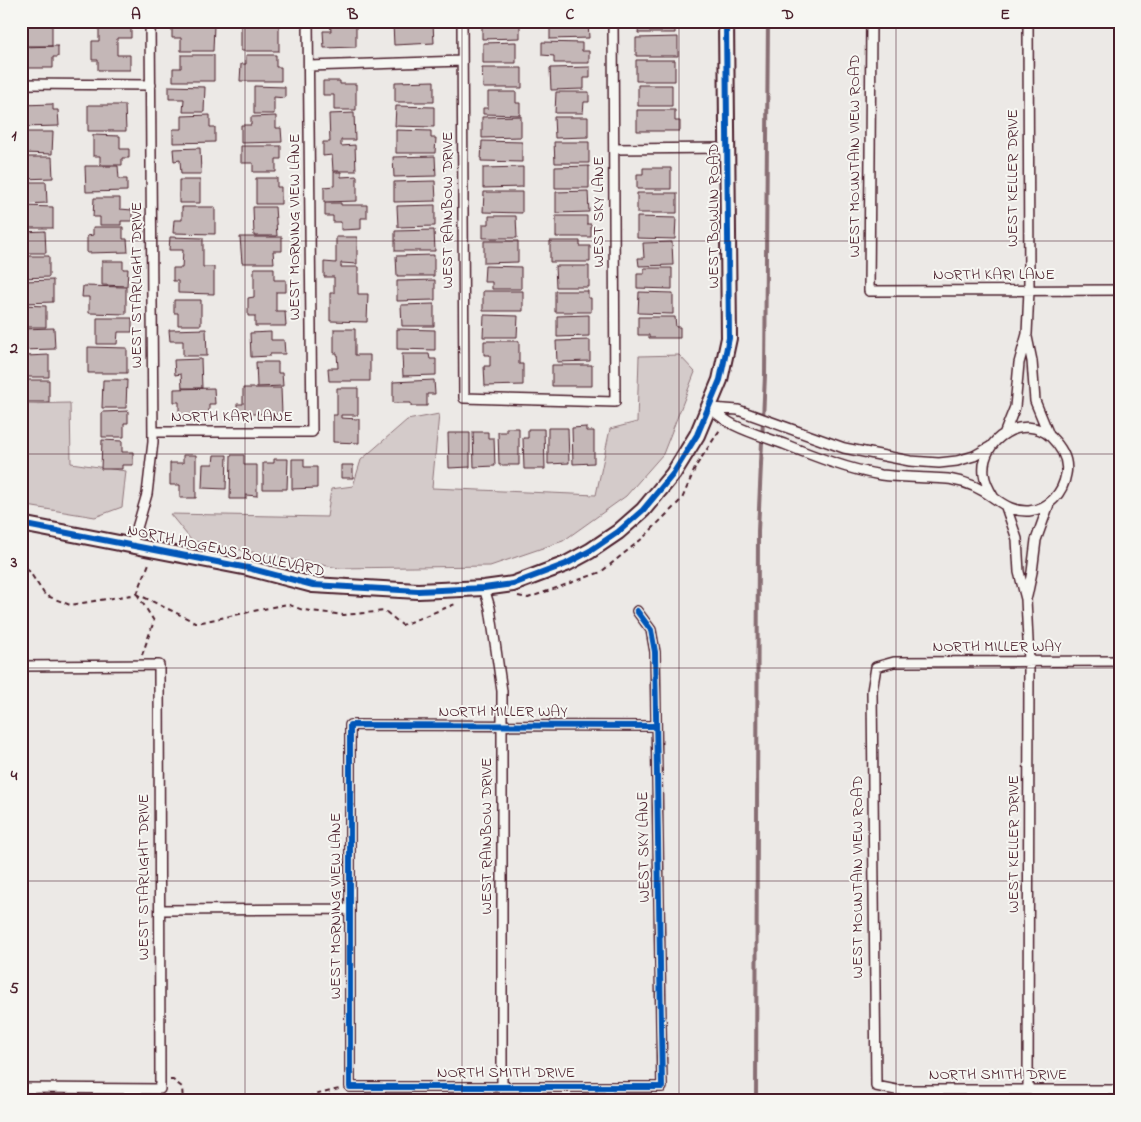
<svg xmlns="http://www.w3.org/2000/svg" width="1141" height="1122" viewBox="0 0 1141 1122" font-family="'Indie Flower',sans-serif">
  <rect width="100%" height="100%" fill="#ece9e6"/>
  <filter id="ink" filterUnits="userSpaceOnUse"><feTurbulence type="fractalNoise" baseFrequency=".02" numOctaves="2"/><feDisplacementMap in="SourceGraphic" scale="10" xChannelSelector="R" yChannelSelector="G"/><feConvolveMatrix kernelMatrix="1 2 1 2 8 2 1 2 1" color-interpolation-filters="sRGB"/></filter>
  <g filter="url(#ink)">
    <path fill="#d4cbca" stroke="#8f757a" d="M679,355l16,17 -32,82 -37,42 -63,45 -73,25 -151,2 -147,-27 -22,-27 157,3 4,-28 22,-3 8,-26 46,-40 32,-6 -7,74 164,7 14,-66 27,-7 2,-66z
      M70,403l1,60 55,8 -4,36 -27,10 -74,-12v-101z"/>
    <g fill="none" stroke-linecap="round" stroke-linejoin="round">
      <path stroke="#886e73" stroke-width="4" d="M756,1101l2,-570 7,-156 3,-354"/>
    </g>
    <path fill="#c4b7b7" stroke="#4a1f2b" d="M99,21h20v4h12v13h-14v17h13v15h-32v-10h-6v-19h7z
      M254,21h31h-6v30h-38v-26h13z
      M330,21l26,1v25l-32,1 -1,-17h8z
      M482,21h38v17l-38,1z
      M550,21h38l1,17 -39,1z
      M639,21h36v12h-37z
      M433,23l1,20 -40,2 -1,-21z
      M52,24v22h-29l-1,-21z
      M172,24l42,1 -1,26h-32v-13h-9z
      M678,37v19h-42v-18z
      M516,42v21h-33v-20z
      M542,42l40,1v8h7v12h-35v-7l-12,-1z
      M58,46v11h-5v11h-32v-21z
      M181,55h33v26h-41v-13h8z
      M246,55h30v12h5v14h-41l1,-17h5z
      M636,60h39v21h-39z
      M590,67v11h-6v11l-33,1 -1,-22z
      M482,68h40v20h-39z
      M323,81h17v3h16v26h-22v-15h-11z
      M434,81v21h-39v-20z
      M638,85h34v21h-34z
      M169,86l36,1 -1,25h-21l1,-13h-15z
      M254,86l31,1v11l-11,-1v17h-20z
      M488,92h28v11h4v12l-37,-1v-6h5z
      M556,92h33v10h-5l-1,11h-28z
      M53,104v6h5l1,16 -38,1v-22z
      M88,105h37l1,26h-38z
      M396,106l38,1v20l-39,-1z
      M637,110h38v11h5v10h-43z
      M354,113l1,27h-14v6l14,-1 1,26h-23l-1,-16 -9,1v-14h7l-1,-28z
      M210,115v12h5v15l-42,1v-14h9v-13z
      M276,116v12h5l1,14 -41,1v-18h10v-8z
      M521,116v21l-39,1v-21z
      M554,117h34v20l-33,1z
      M396,130l35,1v7h5l-1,15h-39z
      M24,132h29l-1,22 -29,-1z
      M93,135l27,1v13h9v9h-7v7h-22v-9h-7z
      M482,141l40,1v20l-41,-1z
      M554,142h35v21h-34z
      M241,146h40v13h-5v13h-23v-9h-12z
      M200,148l1,26h-20l-1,-14 -6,1 -1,-12z
      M435,156l1,20 -42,1 -1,-20z
      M22,157h30l1,21 -31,1z
      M85,166h33l1,13h8v12l-41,1z
      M589,166v22h-34v-21z
      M523,167v20l-40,1v-20z
      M643,168h28v21h-34v-15h6z
      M334,172h7v5l16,-1v25l-33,1v-15l10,-1z
      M256,178h21v9h4v17h-25z
      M179,180h21v23h-21z
      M435,181l1,20 -42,1v-20z
      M21,182h25l1,21 -24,1z
      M588,191l1,21 -33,1v-21z
      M484,192h38v21l-39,-1z
      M637,193h40v20h-40z
      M94,198h26v11l12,1v11h-11v4h-21v-8h-7z
      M325,203h16v2h26v13h-6v11l-20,1v-8h-8v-6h-8z
      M435,205v21l-37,1 -1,-21z
      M24,206l29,1v21h-29z
      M182,207h33v27l-42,-1 1,-13h8z
      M253,207h22l2,29h-23z
      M489,216h27l1,22h-34v-14h6z
      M556,216h31v8h4v13h-35z
      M637,217l39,1 -1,21 -38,-1z
      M93,227h30v12h4l1,13 -41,1v-17l6,-1z
      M434,230l1,21h-40v-20z
      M45,231l1,22h-25v-13h3l-1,-8z
      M170,237l33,1v29h11v27l-36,-1v-12h-5v-13h9l1,-18h-14z
      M240,237h42v14h-9l1,12h-32z
      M336,237h21v27l-16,-1v4h17v27h10l-1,28 -37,-1v-28h4v-16h-10v-15l12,1z
      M484,241h34v21l-34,1z
      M550,241h30v5h10v16h-40z
      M672,242l1,23 -34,1 -1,-8h6l-1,-15z
      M434,255v21h-37l-1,-20z
      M22,256h27v21l-27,1z
      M102,261h21v8h5l-1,17 -25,-1z
      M485,266l36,1v22h-29v-7h-8z
      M555,266h34v21h-33z
      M254,268h20v12h12v12h-10v19h9l1,15h-31v-10h-7v-18l6,-1z
      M644,268h28v21l-35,-1v-14h7z
      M53,280v22l-28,1 -1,-22z
      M435,280v20l-38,1v-20z
      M83,286l43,1v27l-37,-1v-16h-7z
      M483,291h40v20h-40z
      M555,291h33v7h3v14h-36z
      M639,292l34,1v21l-35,-1z
      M174,300h27v25h-23v-12h-4z
      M434,304v22h-32l-1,-21z
      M21,305l25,1v21h-22v-8h-3z
      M484,315l34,1 -1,21h-34z
      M589,315v21l-32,1v-21z
      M638,317h37l1,10h4v11h-31v-3h-11z
      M97,318h35v14h-14l-1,12h-20z
      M54,328l1,21 -34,1v-21z
      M206,329l1,27h-24v-15h-13l-1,-11z
      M334,329h21v26h15v26h-41l-1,-13h10l-1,-15h-3z
      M397,329l38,1v20l-38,-1z
      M271,332v8h13l1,14h-15v2l-19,1 -1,-24z
      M590,340v21l-33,1 -1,-21z
      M484,341h35v23h4v21l-38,1 -1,-20h6v-11h-6z
      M88,347l39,1v25h-39z
      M402,354h27l1,5h6v16l-33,1z
      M49,355v22h-26l-1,-14h4v-7z
      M201,359l1,29h-20l-1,-14 -6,1 -1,-15z
      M256,362h22v11h4l1,13 -26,1z
      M552,365h40v21h-40z
      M23,380h26v22h-26z
      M103,380h24l-1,28h-24z
      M434,380l1,14h-8v12h-16v-3h-18v-21z
      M214,388l1,16h-6v11h-30v-13h-5v-13z
      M243,388h38l1,26h-45v-10h6z
      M337,388h21v27h-17v3l18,1v24l-26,-1v-27h4z
      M128,411v12h-4v14h-22v-25z
      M586,427v4h8v32l-21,1 -1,-36z
      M506,428h13v37h-20l-1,-33h8z
      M548,428h20l1,35 -21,1z
      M528,429h16l1,40h-21l-1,-31h5z
      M473,432h15v6h6l1,28 -21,1z
      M448,433h22v34l-21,1z
      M102,440l20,1v11h11v13h-11v4h-21z
      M183,455h13v43h-16v-13h-10v-22h13z
      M214,455h13l-1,34 -24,-1 1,-24h10z
      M231,455h13v10h13v31l-11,-1v4h-16z
      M274,459h14l-1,30h-24v-26h11z
      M292,459h12v8h13v21l-25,1z
      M341,465h12v13h-12z"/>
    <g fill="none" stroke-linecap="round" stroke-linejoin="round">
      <defs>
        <path id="street" d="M462,21l2,377 151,4 -2,-381
          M871,21l-2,270 251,-1
          M309,66l153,-5
          M21,84l130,1
          M614,149l113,-1
          M1027,337l5,24 3,40 14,34
          M710,408c7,6 16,13 24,17 16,8 33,13 50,19 32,13 63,25 97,31 16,2 33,2 49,3 8,1 16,0 23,2 14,2 30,10 41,18 11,8 21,14 35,13 20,-2 34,-18 37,-37 3,-14 -5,-27 -15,-37 -27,-25 -71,2 -67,37 1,9 5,16 10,24
          M711,408l27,2 106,38 66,13 29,2 18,-2 17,-5 16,-9
          M153,432h159l-4,-411
          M1005,432l10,-25 4,-44 8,-29 2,-44 -1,-269
          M1006,507l11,32 2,33 7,27 3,62 -1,429
          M132,545l15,-51 6,-52 -3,-421
          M484,588l6,20 12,83v396
          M1027,596l5,-24 4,-32 13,-36
          M637,611l14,19 4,22 7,435h-312v-362l306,1
          M1120,661l-226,1 -18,5 -4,24 4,395 20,4h224
          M21,666l138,-1 1,424 -139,-1
          M160,910l190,-1"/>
        <path id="secondary" d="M21,524l227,44 65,17 105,6 66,-3 29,-4 53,-20 24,-13 28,-19 25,-22 30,-36 24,-39 23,-55 9,-42 -3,-317"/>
      </defs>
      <use href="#street" stroke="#4a1f2b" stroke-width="12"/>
      <use href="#secondary" stroke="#4a1f2b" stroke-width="18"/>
      <path stroke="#4a1f2b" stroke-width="2" stroke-dasharray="5 4" stroke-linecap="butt" d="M21,562h2l22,33 25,10 67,-11 60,29 90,-19 16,6 41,5 41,-4 17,14 56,-22
        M137,594l17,27 -12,34
        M137,594l13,-33
        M518,596l10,2 73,-26 42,-34 39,-39 14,-33 25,-38
        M170,1080h3l9,7 1,14
        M290,1101l49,-12"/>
      <use href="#street" stroke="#f6f6f2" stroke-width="9"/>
      <use href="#secondary" stroke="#f6f6f2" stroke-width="14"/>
      <defs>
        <path id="cycleway" d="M21,524l227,44 65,17 105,6 66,-3 29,-4 53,-20 24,-13 28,-19 25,-22 30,-36 24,-39 23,-55 9,-42 -3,-317
          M637,611l14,19 4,22 7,435h-312v-362l306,1"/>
      </defs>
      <use href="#cycleway" stroke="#f6f6f2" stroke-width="9"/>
      <use href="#cycleway" stroke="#0057b8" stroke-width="6"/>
    </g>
  </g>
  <path fill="none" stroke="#4a1f2b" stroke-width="1" stroke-opacity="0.55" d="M245,21v1080M462,21v1080M679,21v1080M896,21v1080M21,241h1099M21,454h1099M21,668h1099M21,881h1099"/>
  <g text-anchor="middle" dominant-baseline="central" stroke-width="4" stroke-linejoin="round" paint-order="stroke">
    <g font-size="16" fill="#4a1f2b" stroke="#f6f6f2">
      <text transform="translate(855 156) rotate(-90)">WEST MOUNTAIN VIEW ROAD</text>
      <text transform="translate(1013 178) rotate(-90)">WEST KELLER DRIVE</text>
      <text transform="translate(448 210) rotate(-90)">WEST RAINBOW DRIVE</text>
      <text transform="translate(599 212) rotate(-90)">WEST SKY LANE</text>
      <text transform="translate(714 216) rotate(-90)">WEST BOWLIN ROAD</text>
      <text transform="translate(295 227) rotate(-90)">WEST MORNING VIEW LANE</text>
      <text x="994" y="275">NORTH KARI LANE</text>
      <text transform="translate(137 285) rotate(-90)">WEST STARLIGHT DRIVE</text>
      <text x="232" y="417">NORTH KARI LANE</text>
      <text transform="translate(226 551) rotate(12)">NORTH HOGENS BOULEVARD</text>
      <text x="997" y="647">NORTH MILLER WAY</text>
      <text x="503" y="712">NORTH MILLER WAY</text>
      <text transform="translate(487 836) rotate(-90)">WEST RAINBOW DRIVE</text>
      <text transform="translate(1014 844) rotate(-90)">WEST KELLER DRIVE</text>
      <text transform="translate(644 847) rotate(-91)">WEST SKY LANE</text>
      <text transform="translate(144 877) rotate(-90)">WEST STARLIGHT DRIVE</text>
      <text transform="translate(858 877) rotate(-90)">WEST MOUNTAIN VIEW ROAD</text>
      <text transform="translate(336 906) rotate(-90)">WEST MORNING VIEW LANE</text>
      <text x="506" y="1073">NORTH SMITH DRIVE</text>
      <text x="998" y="1075">NORTH SMITH DRIVE</text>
    </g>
  </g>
  <rect width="1141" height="1122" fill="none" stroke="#f6f6f2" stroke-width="55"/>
  <rect x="28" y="28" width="1086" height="1066" fill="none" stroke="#4a1f2b" stroke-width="2"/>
  <g font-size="16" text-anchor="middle" font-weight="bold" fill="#4a1f2b">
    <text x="136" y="19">A</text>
    <text x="353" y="19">B</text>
    <text x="570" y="19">C</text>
    <text x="788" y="19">D</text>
    <text x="1005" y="19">E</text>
    <text x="14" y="140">1</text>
    <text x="14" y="353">2</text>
    <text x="14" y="567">3</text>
    <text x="14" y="780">4</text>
    <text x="14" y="993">5</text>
  </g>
</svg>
